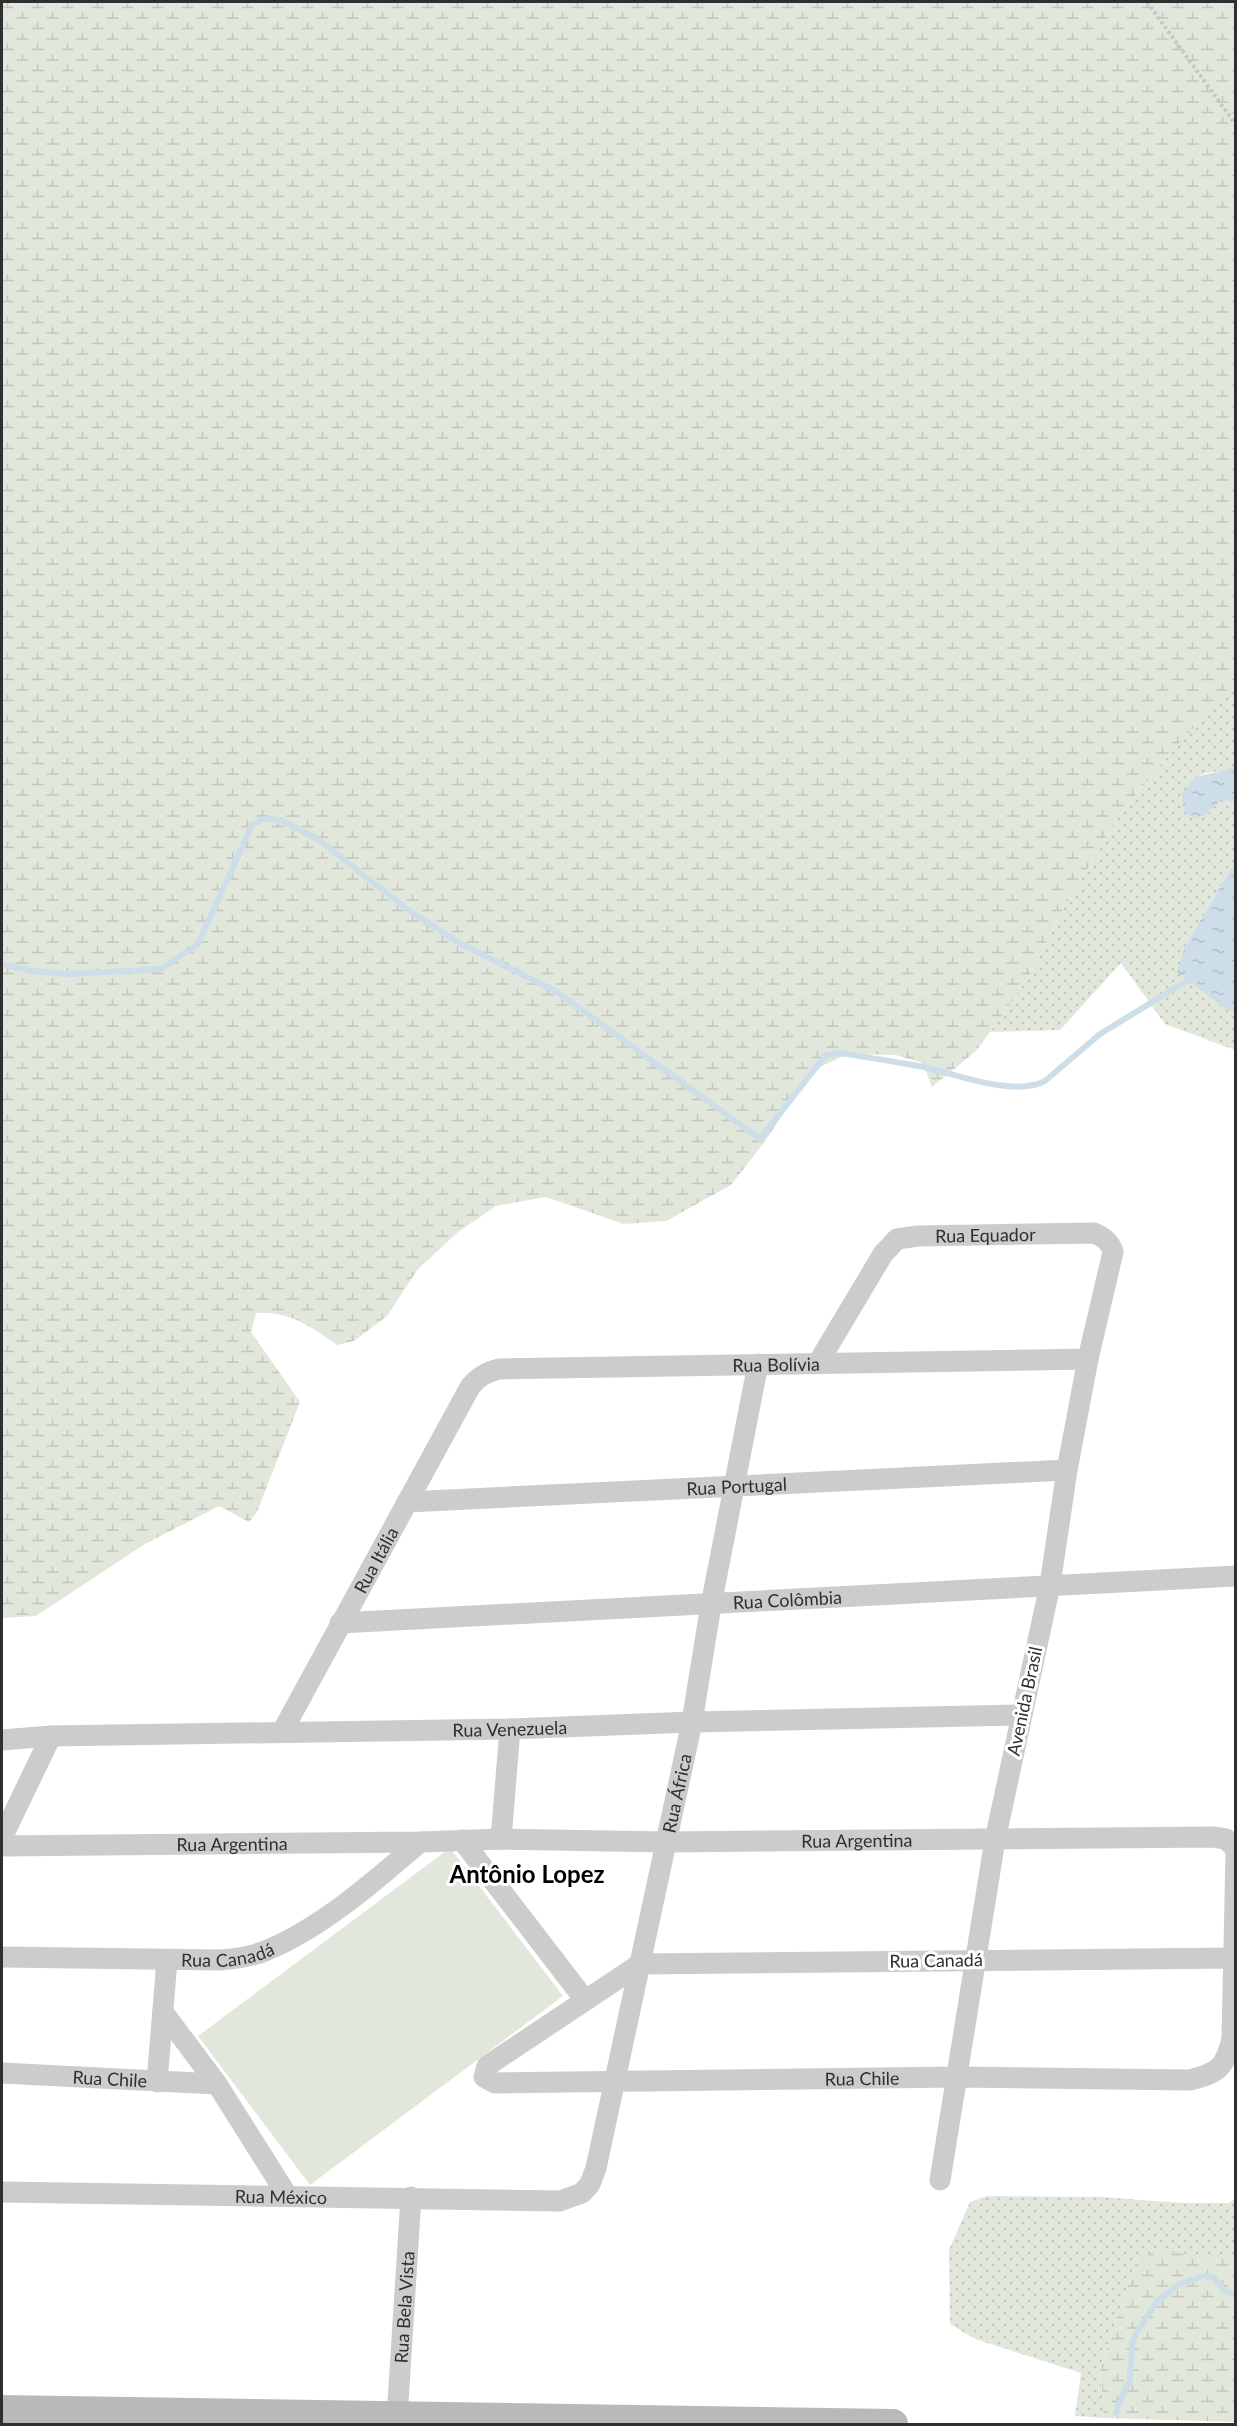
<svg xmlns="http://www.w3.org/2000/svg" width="1237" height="2426" viewBox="0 0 1237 2426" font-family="Lato,sans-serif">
  <defs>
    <pattern id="grass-dots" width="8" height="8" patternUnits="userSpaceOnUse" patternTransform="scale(1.5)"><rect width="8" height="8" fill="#e2e7dc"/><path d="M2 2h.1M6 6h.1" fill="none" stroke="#c2c6bd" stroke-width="1.8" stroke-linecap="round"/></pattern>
    <pattern id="wetland-marsh" width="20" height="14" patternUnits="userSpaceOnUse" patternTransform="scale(1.5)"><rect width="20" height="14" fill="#e2e7dc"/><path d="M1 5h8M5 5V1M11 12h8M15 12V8" fill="none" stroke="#c2c6bd"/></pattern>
    <pattern id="water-ripples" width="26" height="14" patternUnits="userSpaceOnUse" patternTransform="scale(1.5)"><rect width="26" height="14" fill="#cddee8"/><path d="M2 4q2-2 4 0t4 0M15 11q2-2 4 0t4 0" fill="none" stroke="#b0bfc7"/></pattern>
  </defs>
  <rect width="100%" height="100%" fill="#fff"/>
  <path fill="url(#grass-dots)" d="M1235,680v87c-9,5 -18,3 -28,6 -15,4 -25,17 -24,32l25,8 14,-14 13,4v59l-50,84 42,64 8,3v37l-70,-26 -44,-61 -61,67 -70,2 40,-57 28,-57 62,-104 49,-59z
    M987,2196l114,1 82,6h46l6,-5v60h-23l-77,6 -35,104 4,50 -29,-2 6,-43 -106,-34 -25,-15 -1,-74 21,-48z"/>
  <path fill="url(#wetland-marsh)" d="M2,2h1233l1,678 -67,75 -49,59 -62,104 -28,57 -24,35 -30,41 -44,36 -9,-24 -27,-8 -48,-1 -37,17 -45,69 -35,45 -65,36 -42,3 -78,-27 -50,9 -38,26 -40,37 -31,47 -33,25 -17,4c-25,-18 -49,-35 -81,-32l-5,19 49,70 -43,110 -8,10 -30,-16 -74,38 -109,72 -34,2z
    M1154,2251l81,7v164l-131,-4 -4,-50 35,-104z"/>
  <path fill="#e2e7dc" d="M450,1848l113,148 -253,189 -112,-149z"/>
  <path fill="url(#water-ripples)" d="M1235,767v36l-13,-4 -14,14 -13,5 -8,-4 -4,-9 -1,-11 7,-10 7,-7z
    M1235,862v151l-8,-3 -50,-38 8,-26z"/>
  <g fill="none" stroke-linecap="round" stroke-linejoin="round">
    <path stroke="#cddee8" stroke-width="6" d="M2,964l31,7 36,3 92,-5 37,-25 54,-119 11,-6 18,1 38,20 89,70 53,34 96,48 203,147 65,-83 14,-3c26,4 53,8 79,13 35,6 94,32 127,15l55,-47 85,-52 10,-2
      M1116,2413l7,-19 7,-13 2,-37 4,-10 21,-33 23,-17 24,-8 9,1 12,14 11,4"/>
    <path stroke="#c6c6c6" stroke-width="4" stroke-dasharray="3 3" stroke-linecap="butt" d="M1147,2l89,123"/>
    <g stroke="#ccc" stroke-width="21">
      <path id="s1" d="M818,1363l65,-109 14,-15 21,-3 176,-3c10,4 16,9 19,19l-25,107 -21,111 -17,115 -55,255 -55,340"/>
      <path id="s2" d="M407,1502l660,-32"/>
      <path id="s3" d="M340,1623l896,-47"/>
      <path id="s4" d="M282,1732l188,-345c8,-10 16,-15 29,-18l589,-10"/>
      <path id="s5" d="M2,1740l49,-4 459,-7 182,-7 328,-7"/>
      <path d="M2,1838l49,-102"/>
      <path d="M501,1839l9,-110"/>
      <path d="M462,1840l123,160"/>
      <path id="s6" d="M2,1846l418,-4 81,-3 165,3 547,-5 13,2 10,10"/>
      <path id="s7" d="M2,1957l218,3c15,-1 31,-3 45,-9 55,-22 110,-70 155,-109"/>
      <path id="s8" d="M1233,1958l-593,6 -153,102 -3,11 11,6 462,-6 233,3c28,-7 35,-12 42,-41l4,-187"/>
      <path d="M163,2012l54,72 70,111"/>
      <path id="s9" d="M2,2073l215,11"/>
      <path d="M157,2082l10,-122"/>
      <path id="s10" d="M2,2192l558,9 22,-8 8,-9 6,-16 96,-446 19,-117 47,-241"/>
      <path id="s11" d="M397,2418l14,-221"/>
    </g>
    <path stroke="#b9b9b9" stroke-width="30" d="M2,2410l891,14"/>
  </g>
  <g text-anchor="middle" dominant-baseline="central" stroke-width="6" stroke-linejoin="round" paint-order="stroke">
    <g font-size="18" fill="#2f2f2f" stroke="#fff">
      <text stroke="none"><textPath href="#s1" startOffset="236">Rua Equador</textPath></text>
      <text stroke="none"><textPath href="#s4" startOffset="705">Rua Bolívia</textPath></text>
      <text stroke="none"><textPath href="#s2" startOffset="330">Rua Portugal</textPath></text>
      <text stroke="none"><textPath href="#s4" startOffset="196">Rua Itália</textPath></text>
      <text stroke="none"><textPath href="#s3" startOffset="448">Rua Colômbia</textPath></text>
      <text transform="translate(1024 1701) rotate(-78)">Avenida Brasil</text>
      <text stroke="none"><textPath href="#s5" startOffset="508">Rua Venezuela</textPath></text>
      <text stroke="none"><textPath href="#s10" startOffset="994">Rua África</textPath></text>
      <text stroke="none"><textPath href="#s6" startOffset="855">Rua Argentina</textPath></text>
      <text stroke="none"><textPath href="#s6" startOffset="230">Rua Argentina</textPath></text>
      <text stroke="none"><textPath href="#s7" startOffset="226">Rua Canadá</textPath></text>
      <text transform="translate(936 1960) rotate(-1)">Rua Canadá</text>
      <text stroke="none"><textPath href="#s8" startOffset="1168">Rua Chile</textPath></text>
      <text stroke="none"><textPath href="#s9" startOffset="108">Rua Chile</textPath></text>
      <text stroke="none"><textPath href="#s10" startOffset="279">Rua México</textPath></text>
      <text stroke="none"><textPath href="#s11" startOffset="111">Rua Bela Vista</textPath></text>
    </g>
    <g font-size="24" font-weight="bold" fill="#000" stroke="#fff">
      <text x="527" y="1873">Antônio Lopez</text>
    </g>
  </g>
  <rect width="1237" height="2426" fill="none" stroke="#2f2f2f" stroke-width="6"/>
</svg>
